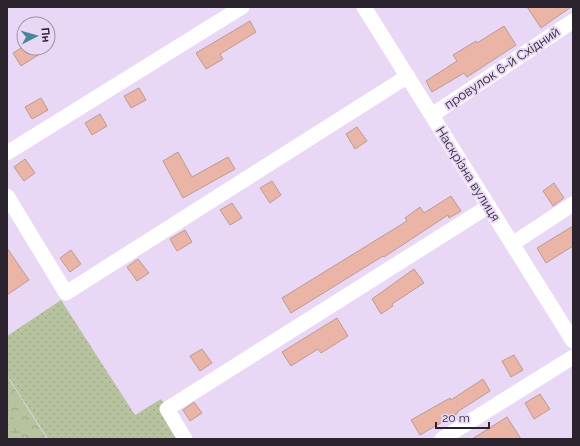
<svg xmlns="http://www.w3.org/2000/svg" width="580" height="446" viewBox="0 0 580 446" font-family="Raleway,sans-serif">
  <defs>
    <pattern id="grass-dots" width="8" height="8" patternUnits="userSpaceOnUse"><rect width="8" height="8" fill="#b7c39f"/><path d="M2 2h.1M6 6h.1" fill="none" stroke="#9ea789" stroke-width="1.8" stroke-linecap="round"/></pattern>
    <pattern id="forest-crowns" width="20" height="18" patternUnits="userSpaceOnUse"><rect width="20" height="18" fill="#b7c39f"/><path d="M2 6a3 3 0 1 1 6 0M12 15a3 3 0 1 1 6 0" fill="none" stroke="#9ea789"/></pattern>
    <pattern id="wetland-marsh" width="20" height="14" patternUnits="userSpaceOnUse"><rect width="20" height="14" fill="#b7c39f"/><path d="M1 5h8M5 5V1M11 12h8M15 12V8" fill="none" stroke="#9ea789"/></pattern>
  </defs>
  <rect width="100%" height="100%" fill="#e9d8f5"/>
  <path fill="url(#grass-dots)" d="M61,300l74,115 26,-16 24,40h-137l-41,-64v-39z"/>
  <path fill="url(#forest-crowns)" d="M7,376l40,63h-40z"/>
  <path fill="url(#wetland-marsh)" d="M7,407l9,15 7,17h-16z"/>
  <path fill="#eab5a6" stroke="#bd9a91" d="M527,7h44l-30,21z
    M250,21l6,11 -36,22 3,5 -17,10 -10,-16z
    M504,26l12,19 -49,32 -3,-4 -32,19 -6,-11 31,-20 -4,-6 23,-14 1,2z
    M21,48h28l-28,18 -8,-13z
    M139,88l7,12 -15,8 -7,-12z
    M41,98l7,12 -16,9 -7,-12z
    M100,114l7,12 -15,9 -7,-12z
    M357,127l10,14 -12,8 -9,-15z
    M178,152l14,25 36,-20 7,12 -52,29 -20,-37z
    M25,159l10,14 -11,8 -10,-14z
    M272,181l9,14 -11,8 -10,-15z
    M554,183l10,15 -11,8 -10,-15z
    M451,196l10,15 -12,7 -1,-3 -64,42 -1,-1 -92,57 -9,-15 125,-77 -2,-3 15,-11 4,6z
    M232,203l10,15 -12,7 -10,-15z
    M573,226v20l-27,17 -9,-15z
    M185,230l7,12 -15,9 -7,-12z
    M7,248l22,32 -22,15z
    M71,250l10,14 -11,8 -10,-14z
    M138,259l11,14 -12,8 -10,-14z
    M414,269l10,14 -32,21 1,2 -12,8 -9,-15z
    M337,318l11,18 -27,17 -3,-4 -27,17 -9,-14z
    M202,349l10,14 -12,8 -10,-15z
    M514,355l9,15 -12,7 -9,-16z
    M483,379l7,12 -33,21 1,1 -38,22 -9,-15 39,-22 1,2z
    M540,394l10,15 -16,10 -9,-16z
    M194,402l8,11 -12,8 -7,-11z
    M507,417l14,22h-49z"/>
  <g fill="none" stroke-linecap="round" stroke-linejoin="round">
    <path stroke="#fff" stroke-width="15" d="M364,7l209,334
      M432,115l141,-94
      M7,153l235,-146
      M7,196l59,97 342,-217
      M512,244l61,-40
      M185,439l-18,-30 322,-203
      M442,439l131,-82"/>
  </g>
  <g text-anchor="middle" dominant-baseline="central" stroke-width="4" stroke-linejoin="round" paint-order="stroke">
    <g font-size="13" fill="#2b242f" stroke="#e9d8f5">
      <text transform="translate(502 68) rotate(-34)">провулок 6-й Східний</text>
      <text transform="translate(468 174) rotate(58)">Наскрізна вулиця</text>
    </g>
  </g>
  <rect width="580" height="446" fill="none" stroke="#2b242f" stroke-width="16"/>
  <g transform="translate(36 36) rotate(84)"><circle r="19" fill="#e9d8f5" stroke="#9d90a6"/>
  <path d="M0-3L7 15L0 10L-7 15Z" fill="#46879a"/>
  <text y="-6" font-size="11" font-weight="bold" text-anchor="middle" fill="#2b242f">Пн</text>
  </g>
  <path d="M436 422v6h53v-6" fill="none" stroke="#2b242f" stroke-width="2"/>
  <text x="442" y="422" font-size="12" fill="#2b242f" stroke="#e9d8f5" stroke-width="3" paint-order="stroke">20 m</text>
</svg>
